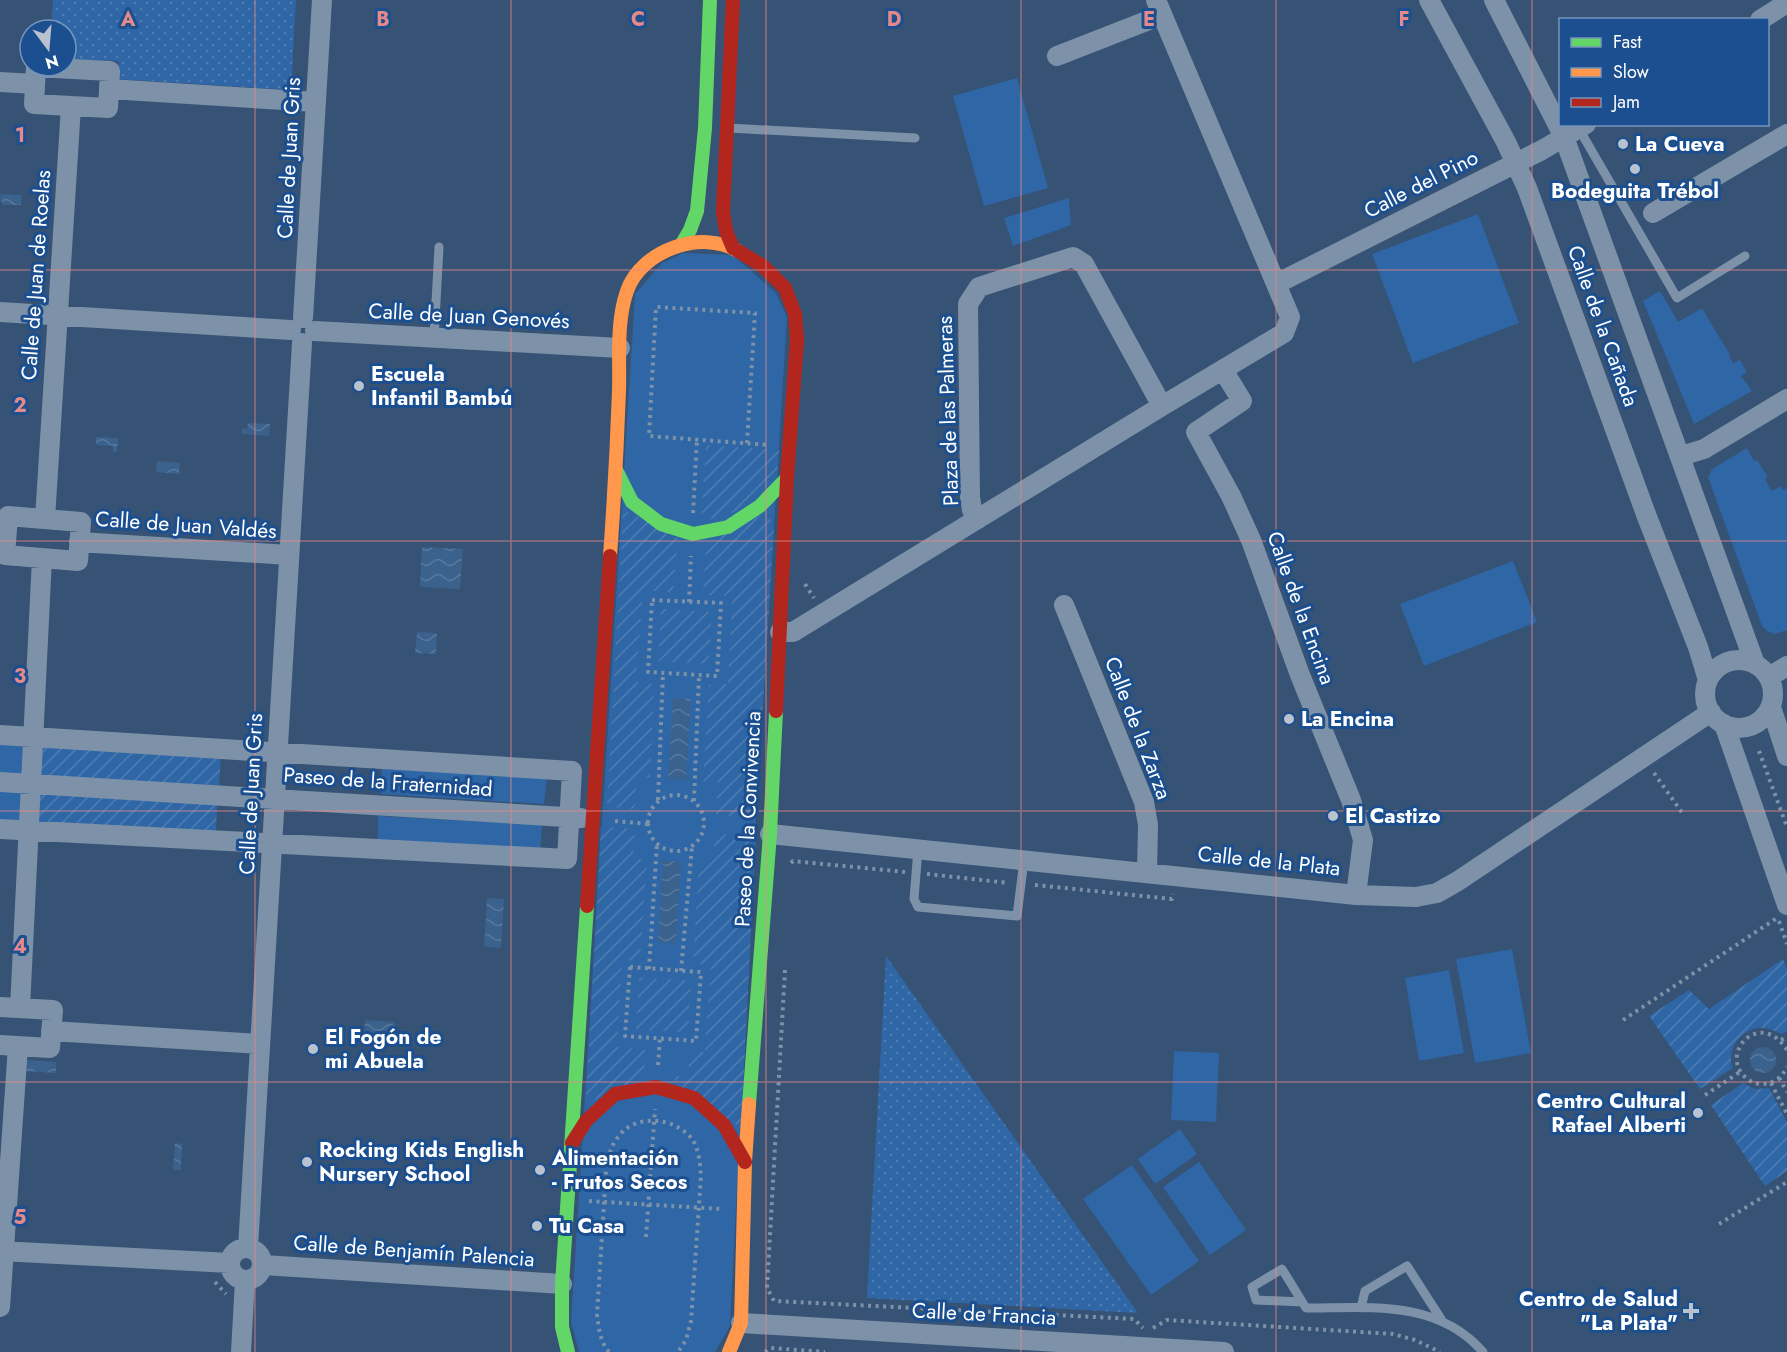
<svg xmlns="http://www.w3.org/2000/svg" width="1787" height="1352" viewBox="0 0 1787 1352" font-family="Jost,sans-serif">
  <defs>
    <pattern id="grass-dots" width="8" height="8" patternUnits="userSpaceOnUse" patternTransform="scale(1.5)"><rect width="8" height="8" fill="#2f66a5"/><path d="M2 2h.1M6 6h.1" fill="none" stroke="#4e7db2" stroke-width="1.8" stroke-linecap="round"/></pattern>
    <pattern id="garden-furrows" width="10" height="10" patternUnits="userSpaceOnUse" patternTransform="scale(1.5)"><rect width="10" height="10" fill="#2f66a5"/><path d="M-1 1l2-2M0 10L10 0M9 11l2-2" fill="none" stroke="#4e7db2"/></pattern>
    <pattern id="water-waves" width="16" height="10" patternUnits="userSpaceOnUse" patternTransform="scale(1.5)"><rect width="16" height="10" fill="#3b618d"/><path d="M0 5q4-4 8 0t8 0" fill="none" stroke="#58799e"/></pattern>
  </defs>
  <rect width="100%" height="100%" fill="#365274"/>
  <path fill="url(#grass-dots)" d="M53,0h243l-5,90 -174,-11 2,-18 -53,-2v-29h-15z
    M886,956l252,357 -271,-15z"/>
  <path fill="#2f66a5" d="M1017,78l31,110 -64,18 -31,-110z
    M1069,198l2,27 -58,21 -9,-28z
    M1478,214l41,109 -106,40 -41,-109z
    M683,253l50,2 43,38 11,24 -31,500 -26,509 -15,26h-136l-8,-30 64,-1028 27,-31z
    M1660,291l18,31 24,-14 28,47 -1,1 4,7 7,-3 7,12 -6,4 11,15 -58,33 -51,-123z
    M1747,448l7,13 3,-1 11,17 -3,2 7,12 9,-5 2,4 4,-2v142l-12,4 -8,-3 -5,-5 -54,-149 4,-8z
    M1513,561l24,61 -113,44 -24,-62z
    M0,741l26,1 -2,33 -24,-1z
    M382,765l165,11 -3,28 -163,-10z
    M0,790l23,2 -2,31 -21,-1z
    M378,816l164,9 -2,27 -162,-11z
    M1512,949l19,104 -56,10 -19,-104z
    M1449,970l15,83 -45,8 -14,-83z
    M1174,1051l45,2 -3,69 -45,-2z
    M1180,1129l17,25 -42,30 -17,-25z
    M1199,1162l47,68 -36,25 -47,-68z
    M1132,1165l67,96 -48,34 -68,-96z"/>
  <path fill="url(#garden-furrows)" d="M706,445l73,5 -2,31 -34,28 -42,13z
    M629,512l49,26 -5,54 -30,-2 -7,92 18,2 -4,94 -14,-1 -1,32 -28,-2 16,-293z
    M761,515l8,1 5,10 -18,291 -40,-2 2,-33 -15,-1 6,-96 19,-1 4,-88 -29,-1 3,-52z
    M661,609l51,3 -3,52 -51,-3z
    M38,743l183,12 -2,32 -184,-12z
    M35,793l182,10 -1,30 -182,-9z
    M601,826l34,3 -2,29 14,2 -7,101 -18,-1 -5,87 28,3 -1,29 -52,22 -6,-1z
    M715,834l41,2 -15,292 -67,-43 1,-9 13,1 2,-26 15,1 6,-87 -18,-2 6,-99 9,1 5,-6z
    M1783,959l4,10v62l-5,3c-8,-3 -15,-7 -24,-6 -19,3 -32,23 -25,40l-33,21 -51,-73 40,-26 20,19z
    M639,978l52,2 -3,52 -52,-2z
    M1743,1083l12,6 14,-1 18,34v49l-22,15 -54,-81z"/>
  <path fill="url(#water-waves)" d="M0,194l22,1 -1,10h-19z
    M248,423l22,1 -1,12 -27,-2v-6l5,1z
    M96,437l22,1 -1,14h-4v-6l-17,-1z
    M157,461l23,2 -1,11 -23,-2z
    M422,547l41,2 -3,40 -40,-2z
    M417,632l20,1 -1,21 -21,-1z
    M673,698l18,1 -5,81 -18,-1z
    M663,860l18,2 -5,81 -18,-1z
    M487,898l17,1 -3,49 -17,-1z
    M365,1020l30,2 -1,13 -30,-2z
    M1750 1060a13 13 0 1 1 26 0a13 13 0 1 1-26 0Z
    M25,1060l31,2v11l-32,-2z
    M175,1143l7,1 -1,26h-8z"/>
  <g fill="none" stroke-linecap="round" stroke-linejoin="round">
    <path stroke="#7d92a8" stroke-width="4" stroke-dasharray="3 4.5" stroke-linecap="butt" d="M747,443l8,-130 -99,-6 -7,129 120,9
      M693,513l4,-74
      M805,584l9,14
      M652,600l69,3 -4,73 -69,-4z
      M689,602l2,-46
      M1759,751l28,76
      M1654,773l29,41
      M648 823a28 28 0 1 1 56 0a28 28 0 1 1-56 0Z
      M658,800l5,-127
      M694,801l5,-126
      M615,821l33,3
      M791,863l2,-2 112,11
      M927,874l82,9
      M1035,885l137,14 1,-5
      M1779,921l8,23
      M630,967l71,5 -5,69 -71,-5z
      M649,969l8,-125
      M785,970l-18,318 7,13 360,18 9,9
      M681,971l11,-125
      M1623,1020l154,-102
      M1781,1040l6,-3
      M1787,1050c-27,-42 -68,3 -42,27 4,4 10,7 17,7 12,0 20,-7 25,-17
      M658,1065l2,-27
      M1779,1078l8,14
      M1771,1083l16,31
      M1705,1095l35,-23
      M589,1201l133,8
      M1719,1224l68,-42
      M646,1237l9,-128
      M215,1282l11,12
      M1153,1328l14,-8 226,14 22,6 25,12
      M609,1352c-9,-10 -10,-24 -12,-37l9,-143c2,-13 4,-25 12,-35 17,-24 57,-20 74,2 7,10 8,25 9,37l-10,145 -5,19 -8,12
      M765,1352l6,-4 54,4"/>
    <path stroke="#7d92a8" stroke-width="9" d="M729,128l186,10
      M1579,129l98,169 68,-42
      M434,338l5,-91
      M918,849l-4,50 4,8 99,9 7,-56
      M1302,1302l-46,-2 -4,-13 30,-18 24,39c63,0 131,-9 177,44
      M1361,1308l4,-17 42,-25 34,53"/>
    <path stroke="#7d92a8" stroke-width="20" d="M1429,0l77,142 21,46 120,329 51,130 10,33
      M1494,0l70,137 191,527
      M1760,20l27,-17
      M1057,56l105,-41
      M36,67l74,4 -2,37 -74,-4z
      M0,82l35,2
      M109,89l207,13
      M1653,213l134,-79
      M1276,284l266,-134 44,-26
      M0,312l291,18
      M303,318l19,-318
      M315,331l305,17
      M1223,370l19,31 -46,31 35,64 20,44 49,135 51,125 12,40 -7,55
      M1681,456l23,-7 83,-50
      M8,516l73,6 -3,39 -73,-6z
      M45,519l26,-413
      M978,519l-6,-9 -2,-13 -2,-193 11,-17 94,-30 11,7 78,142
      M79,542l210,13
      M1064,605l80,197 4,23 -1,47
      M780,632h13l369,-226 122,-73 6,-16 -134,-317
      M1705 694a34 34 0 1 1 68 0a34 34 0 1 1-68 0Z
      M1769,677l18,-11
      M1771,707l16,49
      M1724,724l63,181
      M0,735l572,36 -5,88 -567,-30
      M0,782l581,36
      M770,834l586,61 60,2 21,-4 21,-12 253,-169
      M0,1007l53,3 -3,38 -50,-3
      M20,1008l22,-450
      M51,1031l209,13
      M248,1248l54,-905
      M230 1264a16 16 0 1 1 32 0a16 16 0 1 1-32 0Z
      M0,1251l230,12
      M263,1265l299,19
      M0,1307l18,-261
      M741,1323l483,29
      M241,1352l4,-72"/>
    <path stroke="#63d668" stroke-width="14" d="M681,245l9,-15 7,-19 8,-83 5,-128
      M616,470l16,32 29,22 32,10 35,-7 32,-21 27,-28
      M749,1104l21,-270 6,-123
      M568,1352l-6,-25v-43l25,-378"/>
    <path stroke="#ff974d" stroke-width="14" d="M610,556c4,-55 7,-109 9,-165 1,-32 -3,-69 8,-100 14,-41 75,-62 111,-40
      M729,1352l12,-29 4,-161 4,-58"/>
    <path stroke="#b3261e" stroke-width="14" d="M733,0l-10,212 3,19 7,17
      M738,251l25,15 22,22 10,26 2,27 -10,137 -11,233
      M587,906l23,-350
      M572,1143l14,-22 29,-27 41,-7 38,11 30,27 21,37"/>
  </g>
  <path fill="none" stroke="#e88989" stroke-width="1.5" stroke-opacity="0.55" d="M255,0v1352M511,0v1352M766,0v1352M1021,0v1352M1276,0v1352M1532,0v1352M0,270h1787M0,541h1787M0,811h1787M0,1082h1787"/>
  <g fill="#b9c2ce" stroke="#1b4f8f" stroke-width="2">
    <circle cx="1623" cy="144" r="6"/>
    <circle cx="1635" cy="169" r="6"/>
    <circle cx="359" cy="386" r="6"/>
    <circle cx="1289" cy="719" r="6"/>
    <circle cx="1333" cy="816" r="6"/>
    <circle cx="313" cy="1049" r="6"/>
    <circle cx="1698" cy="1113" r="6"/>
    <circle cx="307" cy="1162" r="6"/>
    <circle cx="540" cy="1170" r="6"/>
    <circle cx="537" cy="1226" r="6"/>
    <path d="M1688 1302h6v6h6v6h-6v6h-6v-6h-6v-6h6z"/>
  </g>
  <g text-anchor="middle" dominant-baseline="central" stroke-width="6" stroke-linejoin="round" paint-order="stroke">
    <g font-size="21" font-weight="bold" fill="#fff" stroke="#1b4f8f" text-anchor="start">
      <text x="1635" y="144">La Cueva</text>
      <text x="1635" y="191" text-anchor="middle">Bodeguita Trébol</text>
      <text x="371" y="374">Escuela<tspan x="371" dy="24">Infantil Bambú</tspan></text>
      <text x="1301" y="719">La Encina</text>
      <text x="1345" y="816">El Castizo</text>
      <text x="325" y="1037">El Fogón de<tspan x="325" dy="24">mi Abuela</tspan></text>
      <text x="1686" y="1101" text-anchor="end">Centro Cultural<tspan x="1686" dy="24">Rafael Alberti</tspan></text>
      <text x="319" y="1150">Rocking Kids English<tspan x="319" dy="24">Nursery School</tspan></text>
      <text x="552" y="1158">Alimentación<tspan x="552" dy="24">- Frutos Secos</tspan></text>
      <text x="549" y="1226">Tu Casa</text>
      <text x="1678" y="1299" text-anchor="end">Centro de Salud<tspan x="1678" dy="24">"La Plata"</tspan></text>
    </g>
    <g font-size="21" fill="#fff" stroke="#1b4f8f">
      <text transform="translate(289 158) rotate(-87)">Calle de Juan Gris</text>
      <text transform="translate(1421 184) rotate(-27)">Calle del Pino</text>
      <text transform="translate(36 275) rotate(-86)">Calle de Juan de Roelas</text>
      <text transform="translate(469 316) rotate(3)">Calle de Juan Genovés</text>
      <text transform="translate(1603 326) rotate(70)">Calle de la Cañada</text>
      <text transform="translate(948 411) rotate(-92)">Plaza de las Palmeras</text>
      <text transform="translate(186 525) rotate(4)">Calle de Juan Valdés</text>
      <text transform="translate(1301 608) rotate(70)">Calle de la Encina</text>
      <text transform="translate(1138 728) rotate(69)">Calle de la Zarza</text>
      <text transform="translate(388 782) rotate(4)">Paseo de la Fraternidad</text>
      <text transform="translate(251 794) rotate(-87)">Calle de Juan Gris</text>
      <text transform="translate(748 819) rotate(-87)">Paseo de la Convivencia</text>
      <text transform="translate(1269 861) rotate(6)">Calle de la Plata</text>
      <text transform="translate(414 1251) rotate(4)">Calle de Benjamín Palencia</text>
      <text transform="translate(984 1314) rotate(3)">Calle de Francia</text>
    </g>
  </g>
  <g font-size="20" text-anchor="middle" font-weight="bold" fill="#e88989" stroke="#1b4f8f" stroke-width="6" stroke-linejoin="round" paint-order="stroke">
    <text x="128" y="26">A</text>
    <text x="383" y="26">B</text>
    <text x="638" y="26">C</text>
    <text x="894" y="26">D</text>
    <text x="1149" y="26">E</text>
    <text x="1404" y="26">F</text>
    <text x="20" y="142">1</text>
    <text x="20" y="412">2</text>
    <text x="20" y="683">3</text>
    <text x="20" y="953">4</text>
    <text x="20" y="1224">5</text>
  </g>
  <rect x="1559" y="18" width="210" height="108" fill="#1b4f8f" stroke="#7695bc" stroke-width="1.5"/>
  <rect x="1571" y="38" width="30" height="9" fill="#63d668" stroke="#7695bc" stroke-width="1.5"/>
  <text x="1613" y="48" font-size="18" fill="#ffffff">Fast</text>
  <rect x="1571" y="68" width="30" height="9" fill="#ff974d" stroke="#7695bc" stroke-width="1.5"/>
  <text x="1613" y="78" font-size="18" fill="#ffffff">Slow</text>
  <rect x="1571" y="98" width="30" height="9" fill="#b3261e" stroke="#7695bc" stroke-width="1.5"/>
  <text x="1613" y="108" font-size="18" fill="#ffffff">Jam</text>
  <g transform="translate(48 48) rotate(164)"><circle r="28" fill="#1b4f8f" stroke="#7695bc" stroke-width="1.5"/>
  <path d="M0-4.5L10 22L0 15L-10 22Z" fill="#b9c2ce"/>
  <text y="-9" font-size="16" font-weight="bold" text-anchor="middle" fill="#ffffff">N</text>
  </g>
</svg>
